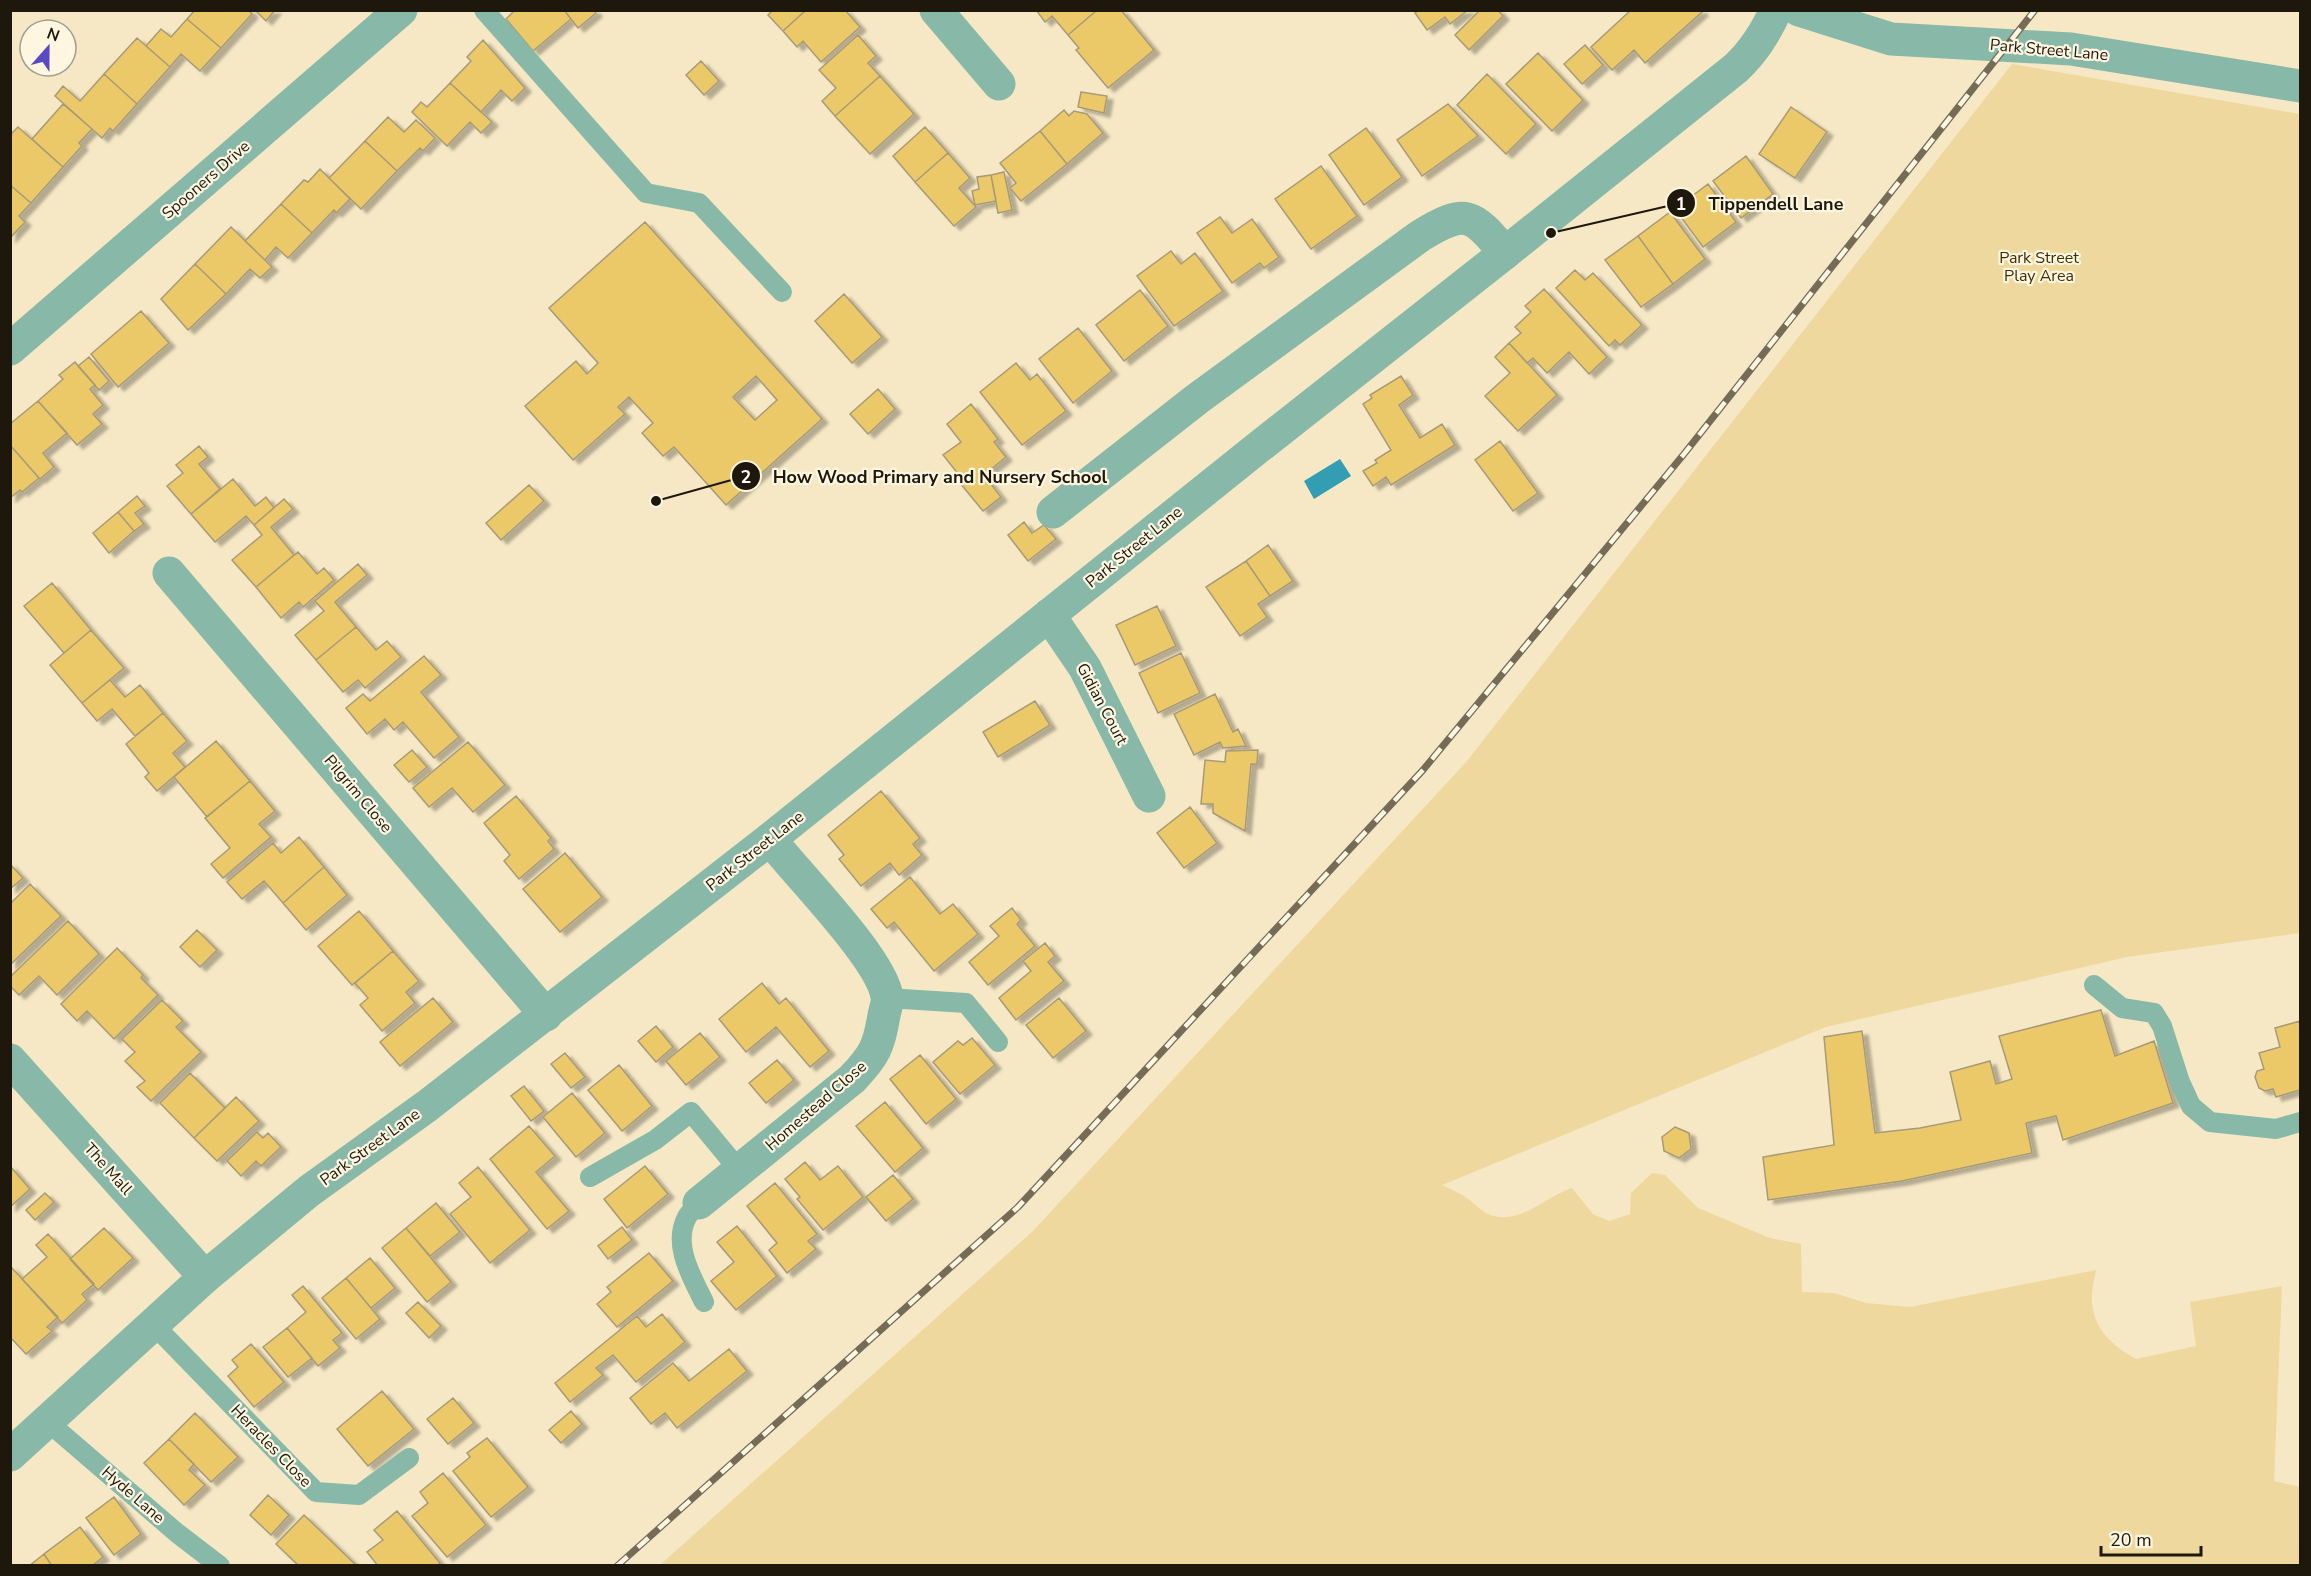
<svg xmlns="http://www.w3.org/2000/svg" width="2311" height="1576" viewBox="0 0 2311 1576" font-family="'Nunito Sans',sans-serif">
  <defs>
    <filter id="shadow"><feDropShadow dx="6" dy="4" stdDeviation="1.5" flood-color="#0004"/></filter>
  </defs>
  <rect width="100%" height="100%" fill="#f6e8c5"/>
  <path fill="#eed89e" d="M2012,64l288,50v819l-173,24 -301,70 -384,158c8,4 18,8 25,13 7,5 15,14 23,17 32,10 54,-18 82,-27l21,26 16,7 21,-7 1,-21 21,-20 13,2 33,33 72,30 31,6 1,48 32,1 32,10 44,4 186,-37c-2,10 -5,22 -4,33 3,28 21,43 44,56l60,-13 -6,-44 92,-16 -8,195 26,6v78h-1640l373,-334 434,-470z"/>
  <path fill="#339db3" d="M1340,459l11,17 -37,23 -10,-18z"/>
  <path fill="#ecc967" stroke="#a79a79" stroke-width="1.5" fill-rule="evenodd" filter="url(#shadow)" d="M195,10h54l3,4 -31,34 -34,-29z
    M255,10h20l-9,11z
    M515,10h49l7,9 -38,32 -27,-32z
    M564,10h30l2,3 -18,15z
    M773,10h33l-23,21 -15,-16z
    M806,10h39l15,17 -39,35 -18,-21 -6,6 -14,-16z
    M1036,10h61l-29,25 -16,-19 -7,6z
    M1097,10h24l33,40 -46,38 -32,-38 3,-2 -11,-13z
    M1419,10h49l-18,14 -5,-7 -18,13 -12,-17z
    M1480,10h18l5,6 -34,34 -14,-15z
    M1631,10h70l1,2 -57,51 -11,-13 -22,20 -21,-23z
    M187,19l34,29 -21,23 -19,-17 -11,13 -24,-21 15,-17 10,8z
    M858,35l18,21 -8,7 12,13 -45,40 -13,-15 14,-13 -17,-18z
    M137,38l33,29 -33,37 -33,-30z
    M483,40l42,48 -13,13 -11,-11 -20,22 -31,-29 21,-22 -4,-4z
    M1585,45l18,20 -21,19 -18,-20z
    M1538,53l45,47 -31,31 -46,-47z
    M701,61l18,20 -15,14 -18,-20z
    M104,74l33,30 -24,27 -3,-3 -8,10 -47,-42 8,-10 17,15z
    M1487,74l49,50 -30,30 -49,-49z
    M880,76l34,38 -44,40 -35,-38z
    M450,83l42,39 -11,11 -11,-11 -23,24 -35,-34 9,-10 6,5z
    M1081,92l26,4 -3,17 -26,-6z
    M63,104l29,25 -13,14 3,3 -19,21 -31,-28z
    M1448,104l30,32 -56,40 -25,-36z
    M1791,107l36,25 -32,46 -36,-24z
    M1064,110l5,6 5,-5 13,3 16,19 -36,31 -27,-33z
    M388,117l16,15 12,-12 19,18 -12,13 -3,-3 -23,23 -32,-30z
    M18,127l45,40 -32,36 -21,-18v-50z
    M925,127l23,26 -33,29 -22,-26z
    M1366,128l36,49 -38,28 -35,-50z
    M1040,131l27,33 -46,37 -11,-13 6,-5 -16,-20z
    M365,141l32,30 -36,38 -32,-31z
    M948,153l22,25 -11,10 17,19 -22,19 -39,-44z
    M1746,156l27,38 -32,24 -28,-37z
    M1321,166l36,50 -46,33 -36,-50z
    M320,169l30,30 -14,14 -2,-3 -22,23 -31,-29 23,-24 4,2z
    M1004,172l8,38 -14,3 -7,-38z
    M991,175l5,26 -21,4 -3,-14 7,-2 -2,-12z
    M1708,184l28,38 -33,25 -28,-38z
    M10,185l21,18 -12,13 6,6 -15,16z
    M281,204l31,29 -24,25 -12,-11 -11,13 -20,-19z
    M1670,212l35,47 -32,25 -35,-48z
    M1220,217l12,16 20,-14 27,38 -15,11 -4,-5 -28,20 -35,-50z
    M645,222l177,197 -96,86 -52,-58 -11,9 -21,-23 11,-10 -24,-26 -11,10 7,7 -52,46 -48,-54 51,-45 11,13 11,-11 -49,-55zM756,376l21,24 -22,20 -22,-23z
    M231,227l41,40 -12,11 -10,-9 -24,25 -31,-30z
    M1638,236l35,48 -32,23 -36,-47z
    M1171,251l10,13 14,-11 28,38 -49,35 -37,-50z
    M195,264l31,30 -38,36 -27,-31z
    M1575,270l10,10 8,-7 49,52 -22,20 -5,-5 -6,6 -53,-58z
    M1544,289l63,68 -18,17 -20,-22 -22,21 -14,-15 -6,5 -18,-20 12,-10 -6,-6 16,-15 -6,-6z
    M1140,290l28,36 -44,35 -28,-36z
    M844,294l38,43 -30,26 -37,-42z
    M141,311l28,32 -51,44 -27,-33z
    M1078,328l34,43 -39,32 -34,-44z
    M1509,343l48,52 -39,36 -33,-35 25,-23 -15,-16z
    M89,357l20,24 -10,9 -21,-24z
    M75,362l20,23 -5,4 13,16 -10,9 9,10 -25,21 -39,-44 25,-22 -4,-4z
    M1016,363l14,17 7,-6 29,37 -44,34 -42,-53z
    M1401,376l12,19 -14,10 21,33 22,-14 13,21 -64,40 -5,-8 -13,9 -10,-15 14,-8 -2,-3 16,-10 -28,-46 9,-6 -2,-3z
    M878,389l17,20 -27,25 -18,-20z
    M38,401l29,32 -24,20 11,14 -14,12 -30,-34v-21z
    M971,404l27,35 -4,3 12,15 -22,18 17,22 -18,14 -23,-28 3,-3 -20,-25 18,-13 -14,-18z
    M1500,441l38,52 -25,18 -38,-51z
    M10,445l29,33 -17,14 -2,-2 -10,8z
    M199,446l9,11 -9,7 21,25 -29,25 -24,-28 16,-13 -7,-8z
    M233,479l22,27 11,-9 8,11 -20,17 -8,-9 -31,26 -24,-28z
    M529,485l15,16 -43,39 -15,-17z
    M137,496l8,10 -10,7 9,11 -10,7 -16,-19z
    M284,499l9,10 -22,18 23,28 -38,32 -24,-27 30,-25 -8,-10z
    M118,512l16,19 -25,22 -16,-20z
    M1024,522l8,11 12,-8 12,14 -28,22 -20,-26z
    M1268,545l25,36 -23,15 -24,-35z
    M298,552l19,22 7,-6 10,12 -31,27 -4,-5 -18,16 -25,-31z
    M1246,561l24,35 -12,8 9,13 -27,19 -34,-49z
    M358,564l9,11 -32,27 21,25 -40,33 -21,-25 29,-24 -9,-10z
    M52,583l39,47 -27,23 -40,-47z
    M1157,606l19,40 -41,19 -19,-40z
    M356,627l20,23 11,-9 14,16 -36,31 -7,-8 -15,12 -27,-32z
    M91,630l33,38 -42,35 -32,-38z
    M1181,653l19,40 -42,20 -19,-40z
    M424,656l17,19 -20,17 38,45 -25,21 -31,-36 -9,8 -9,-11 -18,15 -21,-26 17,-14 7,7z
    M110,680l15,17 15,-12 23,28 -28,23 -23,-27 -15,12 -15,-18z
    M1215,694l18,38 5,-3 8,17 -23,2 -3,-6 -26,13 -20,-41z
    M1035,701l15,24 -52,32 -15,-25z
    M163,713l24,28 -14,12 12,14 -28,24 -12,-14 4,-4 -23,-29z
    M216,741l34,40 -43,36 -33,-40z
    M468,742l37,43 -32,27 -21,-24 -23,19 -16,-19z
    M412,750l15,17 -18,15 -15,-17z
    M1258,750l-1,14h-6l-6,67 -32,-18v-9h-12l4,-44 20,2 1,-11z
    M250,781l25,30 -16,13 12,13 -48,41 -12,-14 19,-16 -25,-30z
    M881,791l39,47 -7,6 9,11 -23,20 -9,-12 -29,23 -22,-27 5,-4 -16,-20z
    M516,796l35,42 -3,3 6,8 -35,30 -15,-18 6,-6 -26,-32z
    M1190,807l27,36 -33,25 -27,-35z
    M299,837l25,30 -41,36 -19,-22 -22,18 -15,-17 46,-39 8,10z
    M565,853l37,44 -42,35 -37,-43z
    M10,864l13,14 -13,11z
    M324,867l23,28 -41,35 -23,-27z
    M910,877l30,37 13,-10 25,30 -44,37 -40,-49 -7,6 -16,-19z
    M30,884l31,32 -51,49v-61z
    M1012,908l9,12 -4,4 18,22 -47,39 -19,-23 30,-26 -9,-10z
    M359,911l34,40 -41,34 -34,-39z
    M68,921l31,33 -42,41 -18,-19 -20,19 -9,-9v-9z
    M197,930l20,20 -17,17 -20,-20z
    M1045,943l10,13 -7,6 16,19 -48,39 -17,-22 32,-27 -8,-10z
    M117,948l26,27 -2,3 17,17 -44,44 -27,-28 -10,10 -16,-17z
    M393,951l26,30 -13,11 9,11 -33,28 -22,-26 8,-7 -13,-15z
    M762,983l17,21 7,-6 43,53 -19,16 -34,-40 -30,25 -27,-33z
    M433,998l20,24 -53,44 -20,-24z
    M1059,998l27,33 -33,27 -27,-33z
    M162,1000l21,21 -7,6 25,25 -50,49 -14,-14 8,-6 -20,-20 10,-9 -13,-13z
    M2101,1010l14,46 39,-15 19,62 -110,37 -7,-24 -30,7 6,30 -130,28 -134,19 -5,-43 71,-12 -10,-108 38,-6 13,102 45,-5 41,-8 -11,-48 40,-11 6,23 16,-5 -13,-43z
    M2300,1021v69l-24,7 -3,-8 -8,2 -6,-3 -4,-11 2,-6 7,-2 -5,-16 21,-6 -5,-19z
    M656,1026l17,21 -17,15 -18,-21z
    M700,1033l20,24 -34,28 -20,-24z
    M972,1038l23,27 -35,29 -27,-32 25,-21 5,4z
    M565,1053l20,24 -14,11 -20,-24z
    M920,1055l36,44 -30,25 -36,-45z
    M777,1060l17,20 -28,23 -17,-20z
    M619,1065l33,41 -30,25 -34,-41z
    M190,1073l35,35 -31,30 -34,-35z
    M524,1086l20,25 -13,10 -20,-25z
    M572,1093l33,40 -29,24 -33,-40z
    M236,1097l23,24 -42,40 -23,-23z
    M885,1102l38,46 -28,24 -39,-46z
    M529,1126l26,30 -19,16 33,39 -22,18 -57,-70z
    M1675,1127l14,6 2,16 -12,9 -15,-7 -2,-14z
    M257,1132l6,6 5,-5 13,14 -20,19 -5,-5 -15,15 -14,-15z
    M805,1162l15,18 18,-14 25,31 -40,33 -26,-31 3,-2 -15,-18z
    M10,1166l20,23 -20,18z
    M645,1166l23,28 -41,34 -23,-29z
    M478,1167l52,63 -40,33 -40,-49 21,-17 -12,-14z
    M893,1175l20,24 -27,22 -20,-24z
    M775,1183l42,51 -9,7 8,8 -29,24 -18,-23 8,-7 -30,-37z
    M45,1193l9,9 -19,18 -9,-10z
    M436,1203l24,29 -30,24 -24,-28z
    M737,1226l40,50 -41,34 -25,-29 23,-19 -17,-20z
    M622,1227l10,13 -24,19 -10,-13z
    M104,1228l29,30 -35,32 -28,-31z
    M406,1228l45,54 -24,20 -45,-54z
    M48,1234l46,50 -12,10 5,6 -25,23 -40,-44 25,-22 -11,-12z
    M649,1253l24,28 -56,46 -20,-23 14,-12 -4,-5z
    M370,1258l25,30 -24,20 -25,-30z
    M11,1267l47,50 -11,10 5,4 -26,23 -16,-17z
    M346,1278l34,41 -24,20 -34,-41z
    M303,1286l39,47 -9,7 7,8 -22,18 -31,-38 19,-16 -14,-17z
    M418,1302l23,24 -12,12 -23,-25z
    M662,1314l23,28 -49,40 -23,-27 -17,13 7,7 -33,27 -15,-19 82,-67 9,11z
    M287,1328l25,30 -24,19 -25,-30z
    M251,1344l33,38 -30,25 -26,-31 10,-9 -6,-7z
    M729,1349l18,22 -70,57 -12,-15 -14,11 -21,-26 43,-35 16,18z
    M382,1391l32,38 -46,37 -31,-37z
    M453,1398l21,25 -26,21 -21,-25z
    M571,1411l11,13 -21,19 -12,-13z
    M195,1413l43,44 -27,25 -42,-43z
    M487,1438l41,49 -37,30 -38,-46 17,-14 -3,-4z
    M169,1439l25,25 -5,6 16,15 -21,20 -40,-42z
    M443,1473l43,52 -39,32 -35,-41 16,-13 -8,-11z
    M268,1495l21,20 -18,20 -21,-20z
    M114,1497l27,37 -27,21 -28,-37z
    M397,1511l43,52 -3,3h-59l-11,-14 16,-12 -9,-10z
    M304,1515l53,51h-58l-23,-22z
    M80,1527l23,30 -11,9h-40l-8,-12z
    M44,1554l8,12h-23z"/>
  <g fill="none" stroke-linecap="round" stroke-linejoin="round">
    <path stroke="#88b8a8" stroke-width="20" d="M484,10l162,183 53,10 83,89
      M2094,985l28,23 32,5 8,13 18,56 11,24 19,16 66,7 24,-7
      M887,998l79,5 32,39
      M590,1177l65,-37 36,-28 49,59
      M699,1203c-4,4 -9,9 -12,14 -15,28 5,60 17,85
      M154,1325l162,167 43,3 50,-37
      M48,1422l129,111 43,33"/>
    <path stroke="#88b8a8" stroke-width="33" d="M936,10l63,74
      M10,349l391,-339
      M1053,512l144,-113 223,-163c46,-28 52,-23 85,17
      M169,573l377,442
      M1049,615l36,53 64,128
      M10,1060l195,217
      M699,1203l153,-124c22,-23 27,-32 32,-64 1,-5 4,-12 3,-18 -5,-38 -90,-123 -117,-158"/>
    <path stroke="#88b8a8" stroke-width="33" d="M1799,10l92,29 180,10 229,37
      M10,1455l195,-178 104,-86 118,-85 343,-267 485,-389 250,-197 231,-185c18,-17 29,-35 40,-58"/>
    <defs>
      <path id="rail" d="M617,1566l401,-359 405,-437 261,-316 351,-444"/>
    </defs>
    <use href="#rail" stroke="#756c57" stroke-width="7"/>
    <use href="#rail" stroke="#fef6e1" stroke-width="4.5" stroke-dasharray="14" stroke-linecap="butt"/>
  </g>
  <g text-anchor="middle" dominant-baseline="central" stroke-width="4.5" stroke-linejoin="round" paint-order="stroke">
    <g font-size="16" fill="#1d180b" stroke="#fef6e1">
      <text transform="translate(2049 50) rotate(5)">Park Street Lane</text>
      <text transform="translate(206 180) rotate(-41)">Spooners Drive</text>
      <text transform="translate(1134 547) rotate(-39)">Park Street Lane</text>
      <text transform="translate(1102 704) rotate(62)">Gidian Court</text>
      <text transform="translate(358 794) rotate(50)">Pilgrim Close</text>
      <text transform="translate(755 851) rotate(-38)">Park Street Lane</text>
      <text transform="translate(816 1106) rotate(-41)">Homestead Close</text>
      <text transform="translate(370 1147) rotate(-36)">Park Street Lane</text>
      <text transform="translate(108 1169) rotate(48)">The Mall</text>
      <text transform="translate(271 1446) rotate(46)">Heracles Close</text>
      <text transform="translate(133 1495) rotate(41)">Hyde Lane</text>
    </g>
    <g font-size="16" fill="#3e2f03" stroke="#fef6e1">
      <text x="2039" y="258">Park Street<tspan x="2039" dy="18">Play Area</tspan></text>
    </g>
  </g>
  <path fill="none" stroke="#1d180b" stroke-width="2" d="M1551 233L1681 203M656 501L746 476"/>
  <g fill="#1d180b" stroke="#fef6e1" stroke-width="2">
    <circle cx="1551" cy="233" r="6"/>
    <circle cx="656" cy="501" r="6"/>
    <circle cx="1681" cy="203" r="15"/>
    <circle cx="746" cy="476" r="15"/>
  </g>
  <g font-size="18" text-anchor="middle" font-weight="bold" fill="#fff">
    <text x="1681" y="210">1</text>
    <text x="746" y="483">2</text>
  </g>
  <g font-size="18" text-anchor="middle" font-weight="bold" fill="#1d180b" stroke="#fef6e1" stroke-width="4.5" stroke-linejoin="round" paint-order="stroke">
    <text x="1776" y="210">Tippendell Lane</text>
    <text x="940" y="483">How Wood Primary and Nursery School</text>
  </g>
  <rect width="2311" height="1576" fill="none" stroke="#1d180b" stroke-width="24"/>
  <g transform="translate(48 48) rotate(21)"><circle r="28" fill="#fef6e1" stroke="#a49d8b" stroke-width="1.5"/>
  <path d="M0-4.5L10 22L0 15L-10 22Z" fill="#584ac2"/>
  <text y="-9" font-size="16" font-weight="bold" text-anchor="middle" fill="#1d180b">N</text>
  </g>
  <path d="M2101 1546v9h100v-9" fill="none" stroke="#1d180b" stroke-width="3"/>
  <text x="2110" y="1546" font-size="18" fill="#1d180b" stroke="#fef6e1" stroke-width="4.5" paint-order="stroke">20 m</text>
</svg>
